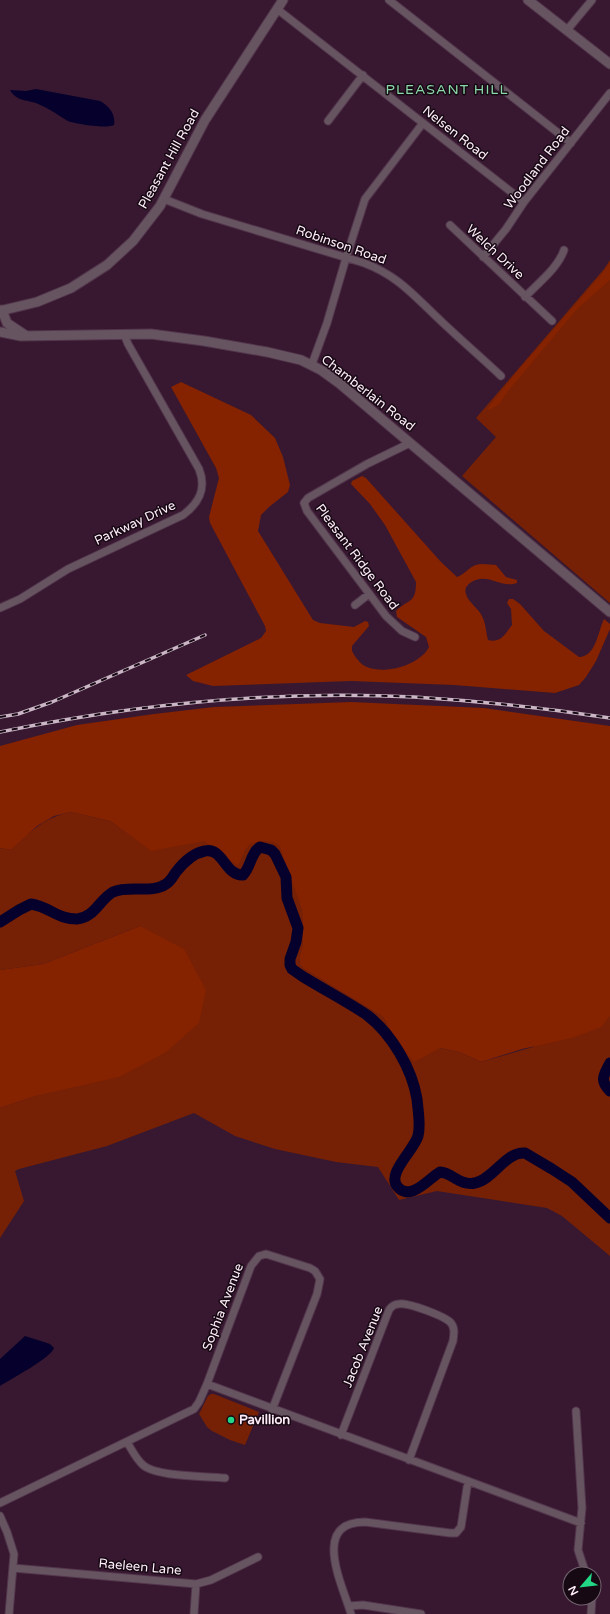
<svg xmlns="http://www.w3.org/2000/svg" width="610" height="1614" viewBox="0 0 610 1614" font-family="'Varela Round',sans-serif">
  <rect width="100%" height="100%" fill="#371830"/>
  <path fill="#762105" d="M610,260v343l-148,-127 34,-39 -20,-19 128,-149z
    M70,812l40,9 36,26 128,-23 28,87 1,33 -4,13 1,8 4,4 79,48 9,16 48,15 19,4 22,10 52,-15 77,-77v286l-48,-40 -15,-8 -110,-17 -38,9 -21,-33 -42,-5 -61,-13 -40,-13 -41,-23 -87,33 -88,23 -4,2 9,30 -24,37v-130l39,-13 101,-169 -97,38 -43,6v-122l11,2c20,-19 31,-31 59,-38z
    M211,1394h3l45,18 -14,33 -15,-5 -18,-9 -5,-4 -8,-13 9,-18z"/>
  <path fill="#852200" d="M610,263v17l-33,29 -69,82 -9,13 -9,6 -3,-1 34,-42 80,-92z
    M181,382l70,33 24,23 8,19 7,28 -2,7 -19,15 -8,8 -3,16 55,89 7,3 34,4 11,-6 3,1 1,4 -17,20v5c3,6 9,14 15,16 18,8 53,-2 62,-20l-3,-10 -29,-20 -1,-6c13,-13 20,-7 20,-29l-31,-57 -15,-21 -19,-20 1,-3 10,-5 4,2 75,84 16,15c8,-3 12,-10 19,-12 6,-2 14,0 20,0l10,12 11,3v3c-17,6 -30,-12 -47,0 -3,2 -6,6 -4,11 2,8 12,14 16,22 4,8 4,16 6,24 14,3 16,-5 24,-15l-1,-16 -4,-6 2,-4h4l7,5 24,27 35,26c17,0 19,-26 25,-38l6,5v5l-14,32 -10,16 -7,8 -24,8 -101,-8 -103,-4 -138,5 -20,-5 -7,-6 75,-37 5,-7 -1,-5 -55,-103 -1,-6 10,-39 -3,-10 -45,-81z
    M351,702l133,6 126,18v290l-9,11 -29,11 -50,11 -41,13 -22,-10 -19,-4 -26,14 -17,-20 -14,-25 -79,-48 -4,-4 -1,-8 4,-13 -1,-33 -22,-65 -7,-4 -11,-1 -12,3 -5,6 -7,16 -34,-25 -53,10 -41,-30 -40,-9 -16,4 -17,10 -26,24 -11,-2v-102l77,-21 77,-11 60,-7z
    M140,926l44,23 22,41 -7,33 -34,30 -46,24 -80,18 -39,13v-138l43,-6z"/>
  <path fill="#06012c" d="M36,89l64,12c9,5 16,13 14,24 -7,4 -42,-1 -48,-5 -9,-6 -20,-13 -30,-17 -9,-3 -20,-2 -26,-13l16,1z
    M25,1336l25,8 4,4c-3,10 -43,31 -54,38v-27z"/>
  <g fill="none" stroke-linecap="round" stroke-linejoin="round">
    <path stroke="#06012c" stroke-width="11" d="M0,922l19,-12 12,-6c19,3 26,15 46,15 17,-1 23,-20 36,-27 16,-7 39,2 53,-8 5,-3 7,-8 10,-12 7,-9 18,-19 29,-21 18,-4 20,25 38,24 8,-8 7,-21 17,-28l11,3 4,4 11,23 1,21 11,30 -2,14 -6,17v6l2,4 10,7c21,13 44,25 65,39 25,19 45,54 50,84 1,12 4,26 1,37 -4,14 -31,37 -21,50 13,17 32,-8 43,-14 13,1 19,14 35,11 18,-3 31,-32 50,-30l27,16 20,13 38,36
      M610,1063c-6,12 -11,17 0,28"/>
    <defs>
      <path id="minor" d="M389,0l182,143
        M277,9l247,193
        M567,30l25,-30
        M328,121l35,-46
        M164,199l38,15 162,49c35,13 51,34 78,59 19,18 40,36 59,54
        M450,225l102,96
        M483,257l23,-28 18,-27 86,-109
        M525,297c13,-14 33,-29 39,-47
        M312,364l15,-41 19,-65 19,-59 58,-76
        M410,443l-43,21 -59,34 -4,5 3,8 79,105 16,15 13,6
        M355,605l14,-11
        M0,608l20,-9 48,-30 115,-54c16,-12 24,-26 16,-46l-71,-125 -4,-10
        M207,1384l374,139
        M576,1411l6,97 -4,42 8,24
        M341,1435l48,-125c2,-3 5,-6 10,-6 8,-2 46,12 52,19 4,5 3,11 2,18l-44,119
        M127,1442c5,8 9,17 16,23 13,12 63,11 82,13
        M0,1503l194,-94 5,-7 8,-18 44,-118 8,-10 7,-2 44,14 5,3 5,8 -3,15 -45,116
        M0,1516l7,16 7,22 -5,60
        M13,1568l183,16 15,-4 47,-23
        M349,1606l14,-1 58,9
        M194,1614l2,-30
        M351,1614c-8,-28 -41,-92 14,-92l85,11h6l5,-6 7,-46
        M591,1614l1,-16"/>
      <path id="tertiary" d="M528,0l82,64
        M2,310l5,13 18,12
        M0,311l37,-9 34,-14 36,-23 26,-24 27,-35 45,-86 78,-120
        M0,332l21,4 130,-2 53,7 63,11 34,8 20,10 18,13 271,229"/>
    </defs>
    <use href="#minor" stroke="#53364c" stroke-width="9"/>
    <use href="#tertiary" stroke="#53364c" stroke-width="11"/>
    <use href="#minor" stroke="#665561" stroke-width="7"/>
    <use href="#tertiary" stroke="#665561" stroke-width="9"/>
    <defs>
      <path id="rail" d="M0,717l18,-3 34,-12 153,-67
        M0,732c135,-28 275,-42 414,-35 66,4 131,11 196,21"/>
    </defs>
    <use href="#rail" stroke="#cab6c5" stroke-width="3.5"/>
    <use href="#rail" stroke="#160913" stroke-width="2" stroke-dasharray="6" stroke-linecap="butt"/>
  </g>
  <circle fill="#22d887" stroke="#160913" stroke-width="1.5" cx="231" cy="1420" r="4"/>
  <g text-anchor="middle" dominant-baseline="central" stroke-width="3" stroke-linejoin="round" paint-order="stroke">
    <g font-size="13" fill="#feedf9" stroke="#160913">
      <text transform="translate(455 133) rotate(38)">Nelsen Road</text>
      <text transform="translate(169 159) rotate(-61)">Pleasant Hill Road</text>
      <text transform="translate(537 168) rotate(-53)">Woodland Road</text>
      <text transform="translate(341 245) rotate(19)">Robinson Road</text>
      <text transform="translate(495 252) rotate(43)">Welch Drive</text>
      <text transform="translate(368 393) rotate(38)">Chamberlain Road</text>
      <text transform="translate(135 523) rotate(-25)">Parkway Drive</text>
      <text transform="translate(357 557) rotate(53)">Pleasant Ridge Road</text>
      <text transform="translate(223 1307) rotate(-69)">Sophia Avenue</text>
      <text transform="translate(363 1347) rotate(-68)">Jacob Avenue</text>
      <text transform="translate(140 1567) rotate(5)">Raeleen Lane</text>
    </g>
    <g font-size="13" font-weight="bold" fill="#feedf9" stroke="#160913" text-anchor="start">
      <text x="239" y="1420">Pavillion</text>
    </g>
    <g font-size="14" letter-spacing="1" fill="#8bd7a9" stroke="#160913">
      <text x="447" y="89">PLEASANT HILL</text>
    </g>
  </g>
  <g transform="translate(582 1586) rotate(242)"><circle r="19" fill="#160913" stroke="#73646f"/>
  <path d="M0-3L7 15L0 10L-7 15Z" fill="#22d887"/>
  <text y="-6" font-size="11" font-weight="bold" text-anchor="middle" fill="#feedf9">N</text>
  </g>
</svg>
